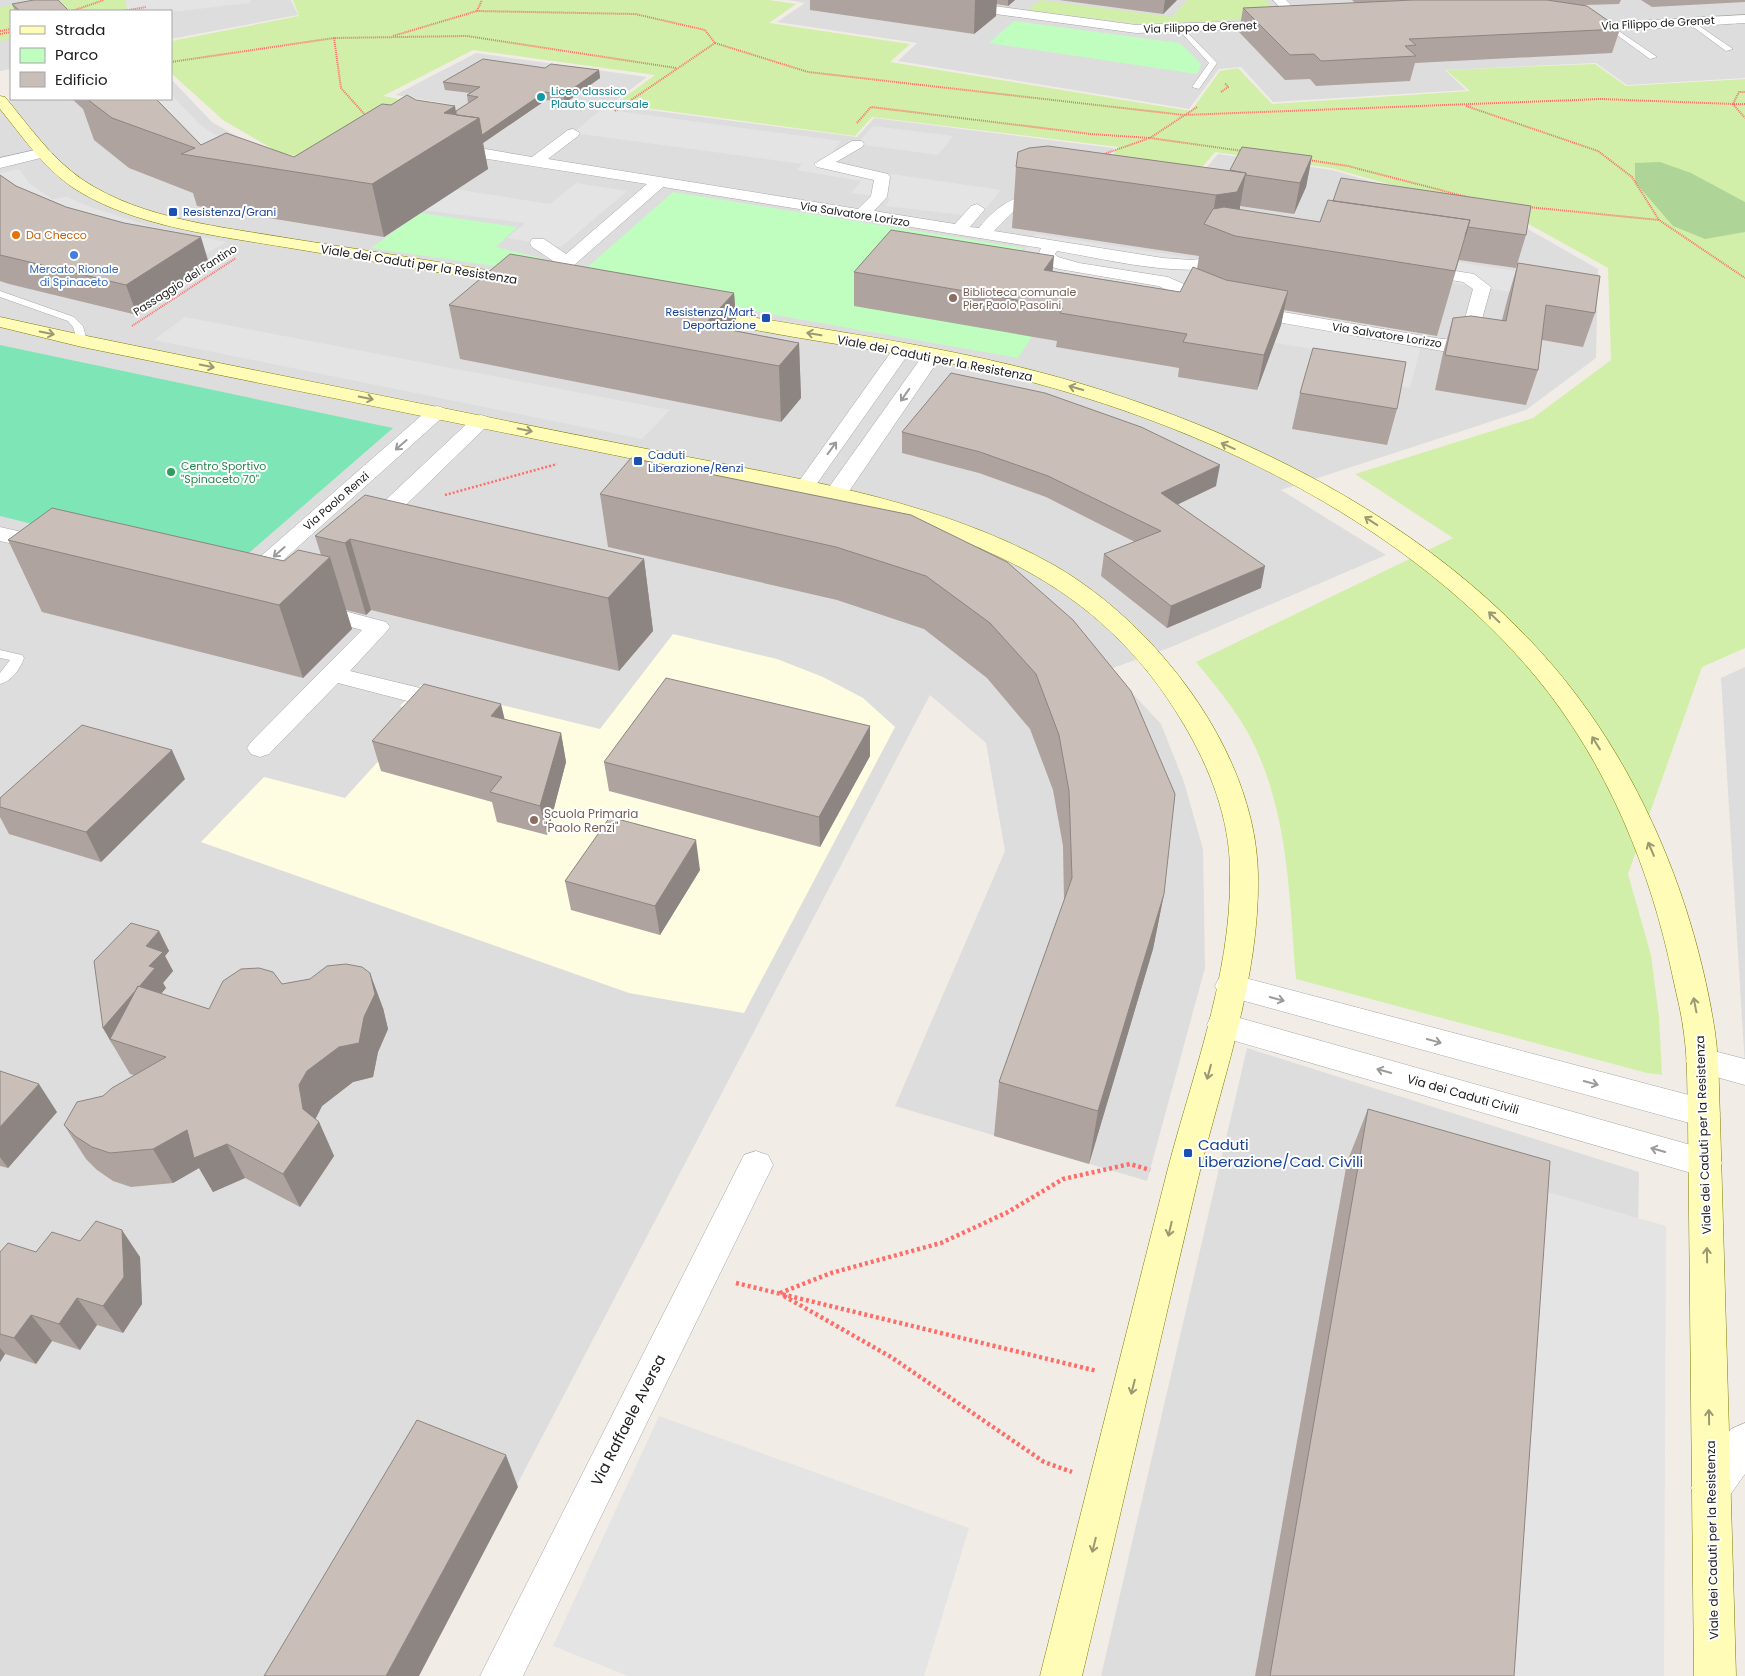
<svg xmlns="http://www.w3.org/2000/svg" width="1745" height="1676" viewBox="0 0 1745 1676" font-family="Poppins,sans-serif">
  <rect width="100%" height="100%" fill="#f1ede6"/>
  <path fill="#dedddd" d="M0,0h291l7,15 -127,24v-28h-160v58l-11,2z
    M788,0h957v78l-118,7 -31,-22 -151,7 21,20 -193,12 -32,-35 -22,2 -30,40 -291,-48 19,-18 -140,-21 28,-19z
    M476,53l171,24 -37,28 247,32 17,-19 240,30 -7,11 95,14 16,-19 114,16 187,54 79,45 -2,89 -70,52 -245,80 105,65 -217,93 -59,21 51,55 23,58 19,67 2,119 -58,213 -252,-75 110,-255 -19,-108 -56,-48 -513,981h-417v-1576l2,2 17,-3h152v-20l41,43 60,35 79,15 104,-67 -60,-10z
    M1745,667v400l-24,-389z
    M1247,1048l392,124 -9,504h-529z"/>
  <path fill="#fffde1" d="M673,634l104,25 46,18 40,21 32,29 -151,286 -115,-20 -428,-151 63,-65 81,21 77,-85 -22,-7 21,-21 179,44z"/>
  <path fill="#d1efa8" d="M62,0h64l1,11h-116v28l-11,2v-34z
    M293,0h476l27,4 -27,19 141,21 -20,18 301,49 29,-40 18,-3 34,36 198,-13 -24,-21 149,-6 31,22 119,-7v569l-43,19 -74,207 23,81 8,62 3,58 -15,-2 -351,-94c-7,-83 -7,-171 -48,-246 -14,-25 -33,-48 -52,-71l257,-124 -98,-64 178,-56 78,-58 -3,-92 -83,-46 -194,-54 -116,-16 -16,19 -88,-13 7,-11 -246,-30 -17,19 -240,-32 40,-29 -182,-25 -90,46 59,11 -94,60 -70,-15 -55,-32 -52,-47v-32l128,-25z
    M1040,0l132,17 16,-17h78l18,18 -144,6 -112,-14z"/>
  <path fill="#aed497" d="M1660,162l31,11 54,29v30l-40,7 -32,-13 -38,-44v-19z"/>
  <path fill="#c0fec0" d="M1014,21l166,22 21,21 -4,10 -208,-31z
    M673,192l350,56 -21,28 62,11 -46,71 -444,-79z
    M420,213l97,14 -21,20 60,15 -13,11 -172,-25z"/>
  <path fill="#7ee6b6" d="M0,345l393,83 -166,144 -227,-56z"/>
  <path fill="#e4e4e4" d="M126,0h124v3l-79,9 -44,-1z
    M171,94l28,30 62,41 105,10 184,29 26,-21 51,8 -66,56 -54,-9 18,-15 -277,-35 -119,-89h42z
    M602,109l239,32 -18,23 178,26 -16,19 -15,-1 -7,7 -77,-9 4,-8 -39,-5 10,-12 -64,-11 5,-6 -229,-31z
    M873,126l80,10 -15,19 -81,-11z
    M19,169l11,15 22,15 15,-2 23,10 63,20 73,15 -36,21 -190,-67v-23z
    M1036,234l164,25 -20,38 -169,-27z
    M1270,234l252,38 -4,21 -260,-40z
    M1209,307l213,35 -12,46 -43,-8 6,-21 -175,-29z
    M185,317l485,93 -28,29 -488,-99z
    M1541,1190l125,36 -2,450h-159z
    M659,1416l310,112 -45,148h-296l-75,-30z"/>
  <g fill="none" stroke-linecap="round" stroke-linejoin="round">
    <defs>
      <path id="lane" d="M1688,21h4l41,28 -7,2 -38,-28z
        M1606,25h4l47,32 -7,2 -44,-32z
        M1179,28h4l34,35 -18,26 -7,-2 17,-24 -30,-33z
        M0,291l74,26 9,9 4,15 -9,2 -5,-16 -5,-6 -68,-24z
        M0,650l22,5 2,3c-4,11 -12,23 -24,26v-11l10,-13 -10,-2z"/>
      <path id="street" d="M915,0h34l187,25 142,-5 6,4 -6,4 -142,5 -215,-29z
        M1273,0h13l22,22 -1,3h-10z
        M1745,15v8c-23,1 -163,13 -172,2l6,-4 37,1z
        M573,129l7,4 -2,3 -30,23 310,50 13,-13 3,-16 -57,-13 -3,-3 38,-23h10l2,3 -2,3 -26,15 52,12 2,3 -3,20 -13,14 81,13 16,-18 6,-2 8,5 -15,18 9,1c19,-24 44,-40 77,-32l2,3 -2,3 -40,7 -22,22 169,27 28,2 44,-5 6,1 3,4 -3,4c-61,15 -124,-3 -184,-13l-2,3 3,3 21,6 89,14 56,25 218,37 18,-2 13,-48 -10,-7 -51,-8 -3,-4 3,-4 6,-1 56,9 17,13 -16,57 -19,7h-14l-221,-39 -63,-26 -99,-17 -13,-4 -8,-10 3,-7 -378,-61 -115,101h-12l-3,-4 23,-21 -24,-16 -2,-4 2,-4h12l22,15 81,-70 -197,-31 -8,-5 8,-5 82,14 36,-27z
        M44,148l5,2 3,3 -3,3 -49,12v-10z
        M903,343l7,2 2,4 -101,143 -7,2 -7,-2 -4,-4 4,-4 99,-139z
        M933,349l7,2 2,4 -99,145 -8,1 -8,-1 -3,-5 3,-5 99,-139z
        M437,406l7,2 3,4 -3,4 -192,172 -8,2 -8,-2 -3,-5 3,-5 194,-170z
        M481,415l7,2 3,4 -3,4 -112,109 -8,2 -8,-2 -3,-5 3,-5 114,-107z
        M0,527l57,13 3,5 -3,5 -8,2 -49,-11z
        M314,603l72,19 4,5 -4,5 -36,39 70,17 3,6 -3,6 -9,2 -73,-19 -69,71 -9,3 -9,-3 -4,-6 4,-6 111,-112 -56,-15 -4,-5 4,-5z
        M1230,974l474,125 11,4 5,10 -5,10 -11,4 -485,-133 -4,-8 4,-8z
        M1222,1013l483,136 12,4 5,10 -5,10 -12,4 -494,-143 -4,-9 4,-9z
        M1702,1048l43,11v26l-54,-15 -5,-9 5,-9z
        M756,1151l12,4 5,10 -250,511h-43l264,-521z
        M1745,1423v51l-20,28 -14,6 -14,-6 -6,-14 6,-14 34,-45z"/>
      <path id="secondary" d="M0,96l5,1c24,29 47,62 78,83 60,40 141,47 210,59 77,12 153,24 229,37l6,1 3,4 -3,4 -6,1c-77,-13 -155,-25 -232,-38 -70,-12 -158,-21 -218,-61 -29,-20 -50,-51 -72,-78z
        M700,308c125,23 253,38 375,74 177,52 357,142 479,285 86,101 141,234 161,365 4,29 4,58 5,87l16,557h-42l-6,-557c-1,-28 0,-57 -4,-85 -2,-19 -7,-37 -11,-56 -22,-108 -66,-215 -137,-301 -124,-149 -316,-244 -501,-294 -112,-31 -229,-39 -341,-66l-3,-4 3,-4z
        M0,317l82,18c185,38 370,75 555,112 137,28 291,48 415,117 104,59 204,188 206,311 2,103 -36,205 -60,304 -39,165 -76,331 -116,497h-42c41,-163 82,-326 123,-488 25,-103 69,-209 67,-316 0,-53 -20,-104 -47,-149 -85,-144 -213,-188 -367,-227l-734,-149 -82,-20z"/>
    </defs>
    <use href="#lane" stroke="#a7a7a7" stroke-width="1"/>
    <use href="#street" stroke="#a7a7a7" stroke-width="1"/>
    <use href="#secondary" stroke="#7b7e00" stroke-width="1"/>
    <path stroke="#ff6d69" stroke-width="2" stroke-dasharray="1 1" stroke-linecap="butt" d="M72,11l32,-11
      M123,11l23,-4
      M477,11l5,-11
      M0,31l11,-2
      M0,34l11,-2
      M393,36l84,-25 158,3 70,16 10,13 93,29 376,43 417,-16 132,5 6,-12h6
      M334,38l7,50 26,29
      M171,62l163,-24 133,-2 209,32
      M1221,92l7,-5 -3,-4
      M1733,104l12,14
      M1734,104h11
      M1466,106l132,45 34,26 27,43 86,58
      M1197,107l-47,31 93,13
      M615,111l100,-68
      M857,123l14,-16 220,27 59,4
      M1104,154l43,-15
      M1308,160l40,6 119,31
      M1528,207l131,13
      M132,326l104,-68"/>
    <path stroke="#ff6d69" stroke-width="2.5" stroke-dasharray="2 2" stroke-linecap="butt" d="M445,495l112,-31"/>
    <path stroke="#ff6d69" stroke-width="4.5" stroke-dasharray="3 3" stroke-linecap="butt" d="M736,1283l361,88
      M780,1293l51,-20 110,-30 67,-31 55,-33 67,-15 20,6
      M784,1296l107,61 153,105 28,10"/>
    <use href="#lane" fill="#fff" fill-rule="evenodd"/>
    <use href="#street" fill="#fff" fill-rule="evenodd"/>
    <use href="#secondary" fill="#fffcb7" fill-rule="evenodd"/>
  </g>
  <path fill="#aea39e" d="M810,0h205l-7,6 -12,-2v12l-22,18 -164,-24z
    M1059,0h118l-14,14z
    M1352,0h269l-2,4 -35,1 36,24 -8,24 -197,10 -5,18 -94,5 -6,-7 -25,1 -46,-48 4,-24 112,-5z
    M1641,0h104v2l-93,5z
    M12,4l57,7h-54z
    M545,68l54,2 1,8 -35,25 -19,-3 -63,43 5,26 -104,68 -187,-31 -4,-13 -64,-25 -35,-28 -11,-31 -11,-10h84l45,46 93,12 97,-52 25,-5 40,11 12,-8 -1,-8 3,-2 -25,-3 -2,-8z
    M1312,156l-6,31 -12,27 -54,-8v4l80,12 8,-22 198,35 -10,33 -57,-8 -22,76 -153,-26 -3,15 -24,65 -79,-13 1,-9 -123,-21 1,-6 -203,-35v-34l198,-1 128,21 17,-23 2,-13 -187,-28 4,-61 214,3z
    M0,175l16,11 194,81 -73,48 -128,-31 -9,-3z
    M1518,263l77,50 -12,34 -41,-7 -4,30 -12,35 -91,-15 8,-37 10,-35 49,2 6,-23z
    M734,293l3,38 62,12 2,55 -20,24 -321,-63 -11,-54z
    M1300,393l97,16 -10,36 -95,-16z
    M902,432l314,54 -38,18 83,84 -94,40 -66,-52 3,-22 31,-12 -89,-45 -67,-24 -77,-20z
    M600,494l407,68 157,332 -11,55 -64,215 -95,-28 5,-54 65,-181 -1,-55 -10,-56 -23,-61 -43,-51 -63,-49 -87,-29 -229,-53z
    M315,536l329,23 9,72 -34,40 -248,-61 -5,5 -20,-5 6,19 -49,49 -261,-66 -34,-72 276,21 37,-6z
    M504,719l57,14 5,29 -19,73 -50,-13 -5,-20 -111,-31 -9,-30z
    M870,726v30l-50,91 -211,-56 -5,-29z
    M185,779l-84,83 -92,-28 -9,-17v-19z
    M700,870l-40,65 -89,-25 -6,-29z
    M159,931l10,20 -4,5 8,15 -10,12 3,5 -5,6 48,15 73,-25 101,24 5,21 -10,23 -5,25 -20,5 -31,24 -7,13 4,3 15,34 -34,51 -55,-29 -32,14 -14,-24 -26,15 -42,4 -18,-6 -16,-11 -11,-11 -22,-34 39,-29 31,-21 -4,-1 -27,-46z
    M0,1071l57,41 -49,56 -8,-2z
    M1368,1109l146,567h-259l92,-514z
    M80,1241l60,16 2,47 -19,29 -26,-8 -17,25 -28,-9 -16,23 -31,-10 -5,8v-110h36z"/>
  <path fill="#8d8581" d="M975,0h22l-1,16 -22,18z
    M1008,0h7l-7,6z
    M1165,0h12l-14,14z
    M599,70l1,8 -35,25 -1,-8z
    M545,92l1,8 -63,43 5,26 -104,68 -12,-53 72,-71 11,-7 4,25 20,-13z
    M1312,156l-6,31 -12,27 6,-31z
    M1246,173l-11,61 -24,-8 5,-31z
    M201,237l9,30 -73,48 -11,-30z
    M1054,256l-3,33 -7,-19z
    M1288,291l-7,34 -24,65 7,-35z
    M734,293l4,55 -34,-23z
    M799,343l2,55 -20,24 -2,-56z
    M1220,465l-4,21 -58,28 3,-21z
    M350,539l21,71 -5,5 -21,-72z
    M330,557l22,72 -49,49 -24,-73z
    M644,559l9,72 -34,40 -11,-73z
    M1265,566l-4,22 -94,40 4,-22z
    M501,704l7,29 -17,-17z
    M870,726v30l-50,91 -1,-30z
    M561,733l5,29 -19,73 -7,-29z
    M172,750l13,29 -84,83 -15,-30z
    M696,840l4,30 -40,65 -5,-29z
    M1164,894l-11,55 -64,215 9,-53z
    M159,931l10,20 -4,5 8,15 -10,12 3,5 -47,54 -9,-3 4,8 -11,-19 46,-62 -3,-20z
    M370,973l13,35 5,21 -10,23 -5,25 -20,5 -31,24 -7,14 4,2 15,34 -34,51 -17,-33 20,-65 -4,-24 8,-14z
    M39,1084l18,28 -49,56 -8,-11v-30z
    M187,1130l40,14 18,34 -32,14 -14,-24 -26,15 -20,-34z
    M122,1230l18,27 2,47 -19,29 -20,-27z
    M77,1298l20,27 -17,25 -21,-26z
    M31,1315l21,26 -16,23 -22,-26z
    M0,1348l5,6 -5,8z
    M506,1455l12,32 -99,189h-33z"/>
  <path fill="#cabeb8" stroke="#8d8581" d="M34,0h24l11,11h-49l-8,-7z
    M1413,0h134l40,6 33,23 -211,10 7,6 -11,1 11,10 -95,5 -7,-7 -24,1 -47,-47z
    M483,59l62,9 6,-4 48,6 -35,25 -19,-3 -63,43 -3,-17 -23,-3v-4l22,-14 -11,-2 13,-8 -37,-5z
    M407,95l9,5 39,6 -11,7 35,5 -107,66 -191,-30 14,-6 -83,-30 -25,-19h69l45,46 25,-12 68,24 88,-53 9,1z
    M1048,146l198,27 -9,19 -21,3 -200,-28 2,-15 11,-4z
    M1242,147l70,9 -12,27 -54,-8v-2l-16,-3z
    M0,175l16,11 50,21 58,16 77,14 -75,48 -126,-30z
    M1341,178l190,28 -5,29 -58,-8 -3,9 5,-16 -137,-19z
    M1328,200l142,20 -15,51 -220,-35 -31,-12 9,-15 11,-2 96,15z
    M891,230l163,26 -10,14 136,22 13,-25 33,13 62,11 -24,64 -81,-13 4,-8 -127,-21 3,-5 -209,-36z
    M510,254l224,39 -30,32 95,18 -20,23 -330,-61z
    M1518,263l82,13 -5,37 -49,-8 -8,65 -93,-15 8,-37 18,-2 35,5z
    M1313,348l93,14 -9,47 -97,-16z
    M951,373l94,20 96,34 79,38 -59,28 104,73 -94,40 -67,-52 57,-23 -113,-55 -68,-24 -78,-20z
    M631,458l280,57 96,47 66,58 58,71 44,103 -11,100 -66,217 -99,-29 73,-204 -3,-87 -10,-56 -23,-61 -46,-51 -64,-47 -90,-29 -236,-53z
    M365,495l279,64 -36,39 -258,-59 -5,4 -30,-7z
    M52,508l232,53 14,-11 32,7 -51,48 -271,-65z
    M666,678l204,48 -51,91 -215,-55z
    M424,684l77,20 -10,12 70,17 -21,73 -50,-14 12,-15 -130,-36z
    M82,725l90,25 -86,82 -86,-25v-9z
    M610,817l86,23 -41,66 -90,-25z
    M131,923l28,8 -13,15 17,6 -14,14 6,2 -16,19 -1,-1 -2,4 -33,38 -9,-67z
    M346,964l16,3 8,6 5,21 -11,23 -5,26 -20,4 -32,24 -8,14 4,24 16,13 -36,52 -56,-30 -33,14 -7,-28 -34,19 -43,4 -18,-6 -17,-11 -11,-11 13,-23 26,-6 9,-8 54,-31 -56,-18 28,-53 71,23 14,-28 18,-12 18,-1 14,4 9,12 28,-5 17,-13z
    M0,1071l39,13 -39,43z
    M1368,1109l182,52 -36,515h-244z
    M96,1221l26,9 2,47 -21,29 -26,-8 -18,26 -28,-9 -17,23 -14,-4v-82l8,-9 28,9 16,-20 28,9z
    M417,1420l89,35 -120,221h-122z"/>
  <defs><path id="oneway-shaft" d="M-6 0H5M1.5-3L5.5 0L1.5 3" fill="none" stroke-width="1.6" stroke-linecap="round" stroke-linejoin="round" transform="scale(1.25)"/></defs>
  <g stroke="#9b9973">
    <use href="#oneway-shaft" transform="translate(47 333) rotate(12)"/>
    <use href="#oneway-shaft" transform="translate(814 334) rotate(-170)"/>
    <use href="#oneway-shaft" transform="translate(207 366) rotate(11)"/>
    <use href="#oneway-shaft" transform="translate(1076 388) rotate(-164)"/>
    <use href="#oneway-shaft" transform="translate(366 398) rotate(11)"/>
    <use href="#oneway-shaft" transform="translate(525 430) rotate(12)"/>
    <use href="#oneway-shaft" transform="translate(1228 446) rotate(-156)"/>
    <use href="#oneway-shaft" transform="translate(1371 521) rotate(-147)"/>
    <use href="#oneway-shaft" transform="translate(1494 617) rotate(-136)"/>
    <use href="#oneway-shaft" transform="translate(1596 743) rotate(-122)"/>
    <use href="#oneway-shaft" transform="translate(1651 849) rotate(-113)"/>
    <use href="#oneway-shaft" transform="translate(1695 1005) rotate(-101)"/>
    <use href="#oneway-shaft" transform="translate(1209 1072) rotate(105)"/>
    <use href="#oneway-shaft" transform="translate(1170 1229) rotate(103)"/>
    <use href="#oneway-shaft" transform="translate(1707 1255) rotate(-91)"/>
    <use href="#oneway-shaft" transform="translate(1133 1387) rotate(104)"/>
    <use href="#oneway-shaft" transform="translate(1709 1417) rotate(-91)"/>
    <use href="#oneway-shaft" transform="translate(1094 1545) rotate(104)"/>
  </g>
  <g stroke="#9b9b9b">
    <use href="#oneway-shaft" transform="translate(905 395) rotate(125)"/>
    <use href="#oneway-shaft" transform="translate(401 445) rotate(139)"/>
    <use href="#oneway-shaft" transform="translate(832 448) rotate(-54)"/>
    <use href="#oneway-shaft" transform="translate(279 552) rotate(139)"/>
    <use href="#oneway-shaft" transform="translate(1277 999) rotate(15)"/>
    <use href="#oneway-shaft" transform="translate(1434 1041) rotate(15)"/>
    <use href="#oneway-shaft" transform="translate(1384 1071) rotate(-164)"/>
    <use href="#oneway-shaft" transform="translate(1591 1083) rotate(15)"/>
    <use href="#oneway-shaft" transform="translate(1658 1150) rotate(-164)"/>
  </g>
  <circle fill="#0f9aa8" stroke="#fff" stroke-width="2" cx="541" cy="97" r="5"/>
  <g fill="#1a4fb4" stroke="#fff" stroke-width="2">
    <rect x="168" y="207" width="10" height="10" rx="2.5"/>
    <rect x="761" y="313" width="10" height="10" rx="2.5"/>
    <rect x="633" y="456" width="10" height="10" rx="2.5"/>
    <rect x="1183" y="1148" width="10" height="10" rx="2.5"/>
  </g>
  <circle fill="#e8710a" stroke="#fff" stroke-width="2" cx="16" cy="235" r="5"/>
  <circle fill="#3f7fe0" stroke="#fff" stroke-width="2" cx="74" cy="255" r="5"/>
  <g fill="#8d6e63" stroke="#fff" stroke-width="2">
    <circle cx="953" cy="298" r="5"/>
    <circle cx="534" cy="820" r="5"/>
  </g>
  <circle fill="#2e9e5b" stroke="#fff" stroke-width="2" cx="171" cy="472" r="5"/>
  <g text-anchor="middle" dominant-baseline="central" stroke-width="4" stroke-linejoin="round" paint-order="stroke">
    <g font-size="11" fill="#202020" stroke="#fff">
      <text transform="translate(1658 23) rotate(-3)">Via Filippo de Grenet</text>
      <text transform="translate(1200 27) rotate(-2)">Via Filippo de Grenet</text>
      <text transform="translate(855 214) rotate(9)">Via Salvatore Lorizzo</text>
      <text transform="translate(185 280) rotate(-33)">Passaggio del Fantino</text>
      <text transform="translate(1387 335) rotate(9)">Via Salvatore Lorizzo</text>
      <text transform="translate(336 501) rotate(-41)">Via Paolo Renzi</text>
    </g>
    <g font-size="11" fill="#0d838f" stroke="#fff" text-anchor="start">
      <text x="551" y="91">Liceo classico<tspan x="551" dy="13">Plauto succursale</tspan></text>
    </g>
    <g font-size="11" fill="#164399" stroke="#fff" text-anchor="start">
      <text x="183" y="212">Resistenza/Grani</text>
      <text x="756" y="312" text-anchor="end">Resistenza/Mart.<tspan x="756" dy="13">Deportazione</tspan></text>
      <text x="648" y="455">Caduti<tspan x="648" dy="13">Liberazione/Renzi</tspan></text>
    </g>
    <g font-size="11" fill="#c56008" stroke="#fff" text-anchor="start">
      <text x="26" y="235">Da Checco</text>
    </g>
    <g font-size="11" fill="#366cbe" stroke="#fff">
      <text x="74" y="269">Mercato Rionale<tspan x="74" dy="13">di Spinaceto</tspan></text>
    </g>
    <g font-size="11" fill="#785e54" stroke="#fff" text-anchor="start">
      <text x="963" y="292">Biblioteca comunale<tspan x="963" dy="13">Pier Paolo Pasolini</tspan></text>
    </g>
    <g font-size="11" fill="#27864d" stroke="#fff" text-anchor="start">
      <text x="181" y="466">Centro Sportivo<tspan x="181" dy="13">"Spinaceto 70"</tspan></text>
    </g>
    <g font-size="12" fill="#202020" stroke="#fff">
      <text transform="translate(419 264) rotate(9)">Viale dei Caduti per la Resistenza</text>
      <text transform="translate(935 358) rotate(11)">Viale dei Caduti per la Resistenza</text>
      <text transform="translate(1463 1094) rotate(16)">Via dei Caduti Civili</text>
      <text transform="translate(1703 1135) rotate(-92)">Viale dei Caduti per la Resistenza</text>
      <text transform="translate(1712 1540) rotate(-91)">Viale dei Caduti per la Resistenza</text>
    </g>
    <g font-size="12" fill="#785e54" stroke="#fff" text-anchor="start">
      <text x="544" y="813">Scuola Primaria<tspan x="544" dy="14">"Paolo Renzi"</tspan></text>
    </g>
    <g font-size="15" fill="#164399" stroke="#fff" text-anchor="start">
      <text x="1198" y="1144">Caduti<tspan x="1198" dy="17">Liberazione/Cad. Civili</tspan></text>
    </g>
    <g font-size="15" fill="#202020" stroke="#fff">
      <text transform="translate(628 1420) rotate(-63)">Via Raffaele Aversa</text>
    </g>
  </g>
  <rect x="10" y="10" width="162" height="90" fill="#ffffff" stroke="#a6a6a6"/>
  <rect x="20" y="26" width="25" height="8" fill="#fffcb7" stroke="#a6a6a6"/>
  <text x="55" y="35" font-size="15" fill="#202020">Strada</text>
  <rect x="20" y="48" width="25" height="15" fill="#c0fec0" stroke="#a6a6a6"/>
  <text x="55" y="60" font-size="15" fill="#202020">Parco</text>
  <rect x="20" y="72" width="25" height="15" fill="#cabeb8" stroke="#a6a6a6"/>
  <text x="55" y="85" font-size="15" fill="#202020">Edificio</text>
</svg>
